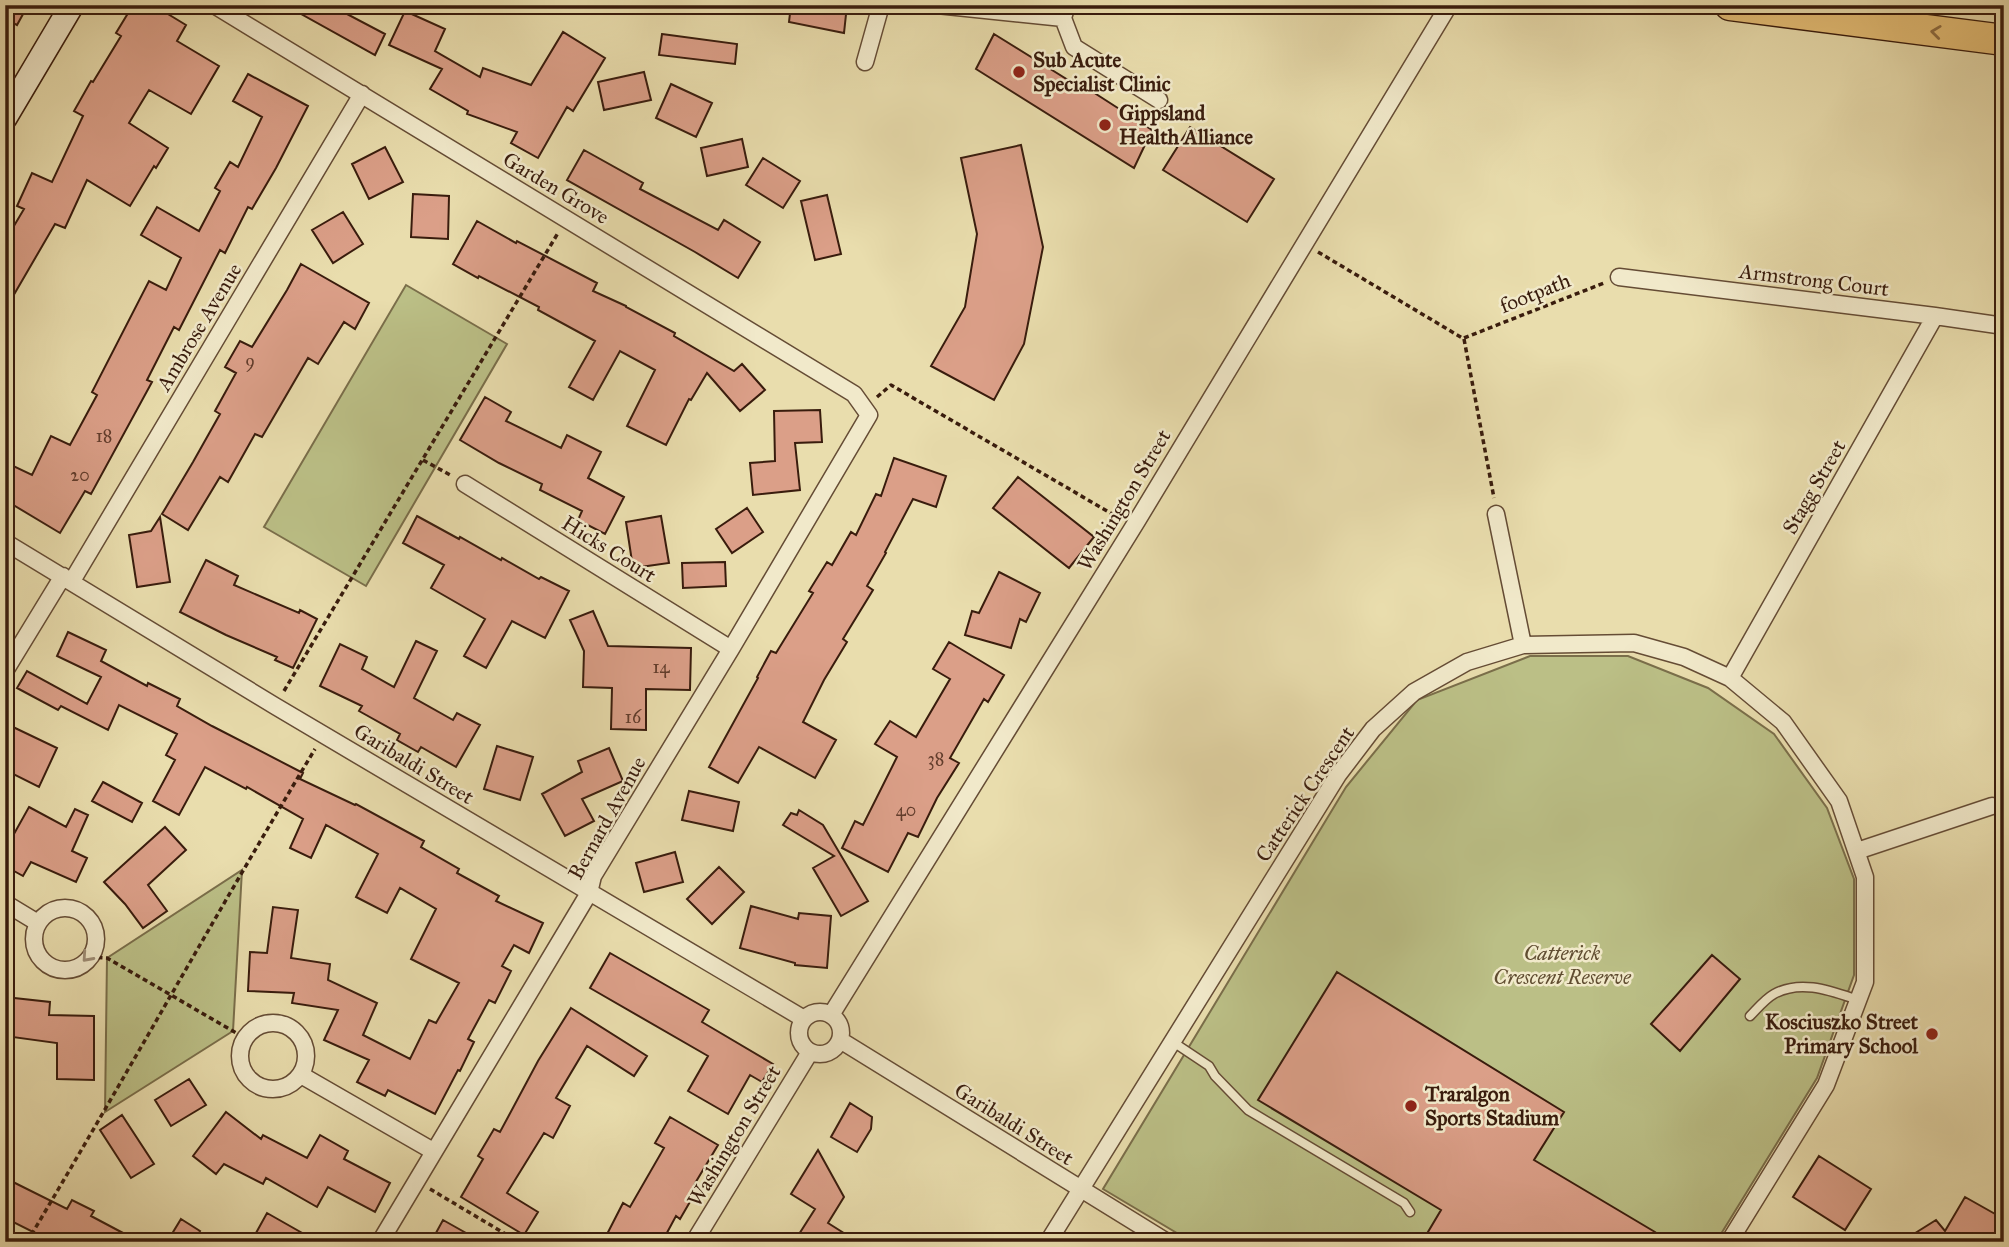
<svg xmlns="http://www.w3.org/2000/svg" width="2009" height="1247" viewBox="0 0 2009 1247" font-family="'IM FELL Great Primer',serif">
  <rect width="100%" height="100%" fill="#e9ddad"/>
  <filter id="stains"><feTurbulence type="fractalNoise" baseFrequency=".00286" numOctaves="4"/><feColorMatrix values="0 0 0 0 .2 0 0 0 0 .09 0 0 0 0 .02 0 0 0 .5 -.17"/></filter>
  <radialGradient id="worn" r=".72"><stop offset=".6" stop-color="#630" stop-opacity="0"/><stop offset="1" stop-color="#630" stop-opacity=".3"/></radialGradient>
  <path fill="#bbbf86" stroke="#7a6e4a" stroke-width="2" d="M406,285l101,59 -141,242 -102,-59z
    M1530,656h98l80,32 66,46 53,74 27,71v96l-37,103 -101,164h-524l-89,-53 243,-402 71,-87z
    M242,870l-9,161 -128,81 2,-154z"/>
  <path fill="#db9f88" stroke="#391c0d" stroke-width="2" d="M5,5h23l-11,20 -12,-7z
    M133,5h20l33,20 -9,16 42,25 -28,48 -42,-24 -20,33 39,25 -12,20 -2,-2 -24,40 -43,-26 -22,48 -10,-4 -50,86v-69l19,-32 -7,-3 15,-33 20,9 31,-66 -9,-5 17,-30 2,1 28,-46 -5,-3z
    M285,5h45l55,29 -10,21z
    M791,5h56l-3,28 -55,-11z
    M405,11l40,18 -10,22 45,26 3,-9 48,17 32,-53 42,26 -32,53 -6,-4 -29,51 -27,-15 6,-11 -50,-18 1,-3 -38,-22 12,-20 -53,-24z
    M662,34l75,10 -2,20 -76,-9z
    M994,34l87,54 1,-3 70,45 -18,38 -158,-99z
    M644,72l7,28 -47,10 -6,-28z
    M248,74l60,32 -32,62 -24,41 -4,-2 -23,46 -5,-3 -41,80 -5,-3 -27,53 5,2 -61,112 -6,-3 -25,42 -55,-33v-38l27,13 19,-39 19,9 27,-50 -5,-3 57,-111 17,9 15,-32 -40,-23 16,-28 42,24 21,-40 -5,-3 15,-26 8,5 24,-50 -29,-16z
    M671,84l41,19 -16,34 -40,-19z
    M1190,127l84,52 -27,43 -84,-52z
    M742,139l6,28 -41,9 -6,-28z
    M1021,145l22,102 -19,97 -30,56 -63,-34 34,-59 12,-73 -16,-76z
    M385,147l18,35 -34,17 -17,-35z
    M584,150l59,33 -3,6 78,41 6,-10 36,22 -22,36 -43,-26 -128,-72z
    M763,158l37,23 -17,27 -37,-23z
    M413,194l36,2 -1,43 -37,-2z
    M827,195l14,59 -26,6 -14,-59z
    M343,212l20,32 -30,19 -21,-33z
    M477,221l39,22 1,-2 80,42 -4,8 33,15v1l49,26 -1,3 60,35 8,-7 23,26 -25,21 -33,-38 -16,27 -2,-1 -23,46 -39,-19 28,-56 -35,-19 -27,49 -24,-13 26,-46 -57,-31 1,-3 -60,-31 -1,2 -25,-14z
    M301,264l68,39 -14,26 -11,-7 -26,42 -10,-6 -46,79 -7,-3 -27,48 -8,-5 -32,53 -26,-16 31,-52 27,-48 -5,-3 21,-38 -11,-6 15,-26 12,6 35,-57z
    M485,397l26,15 -5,9 55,27 6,-13 34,17 -13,26 36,19 -19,37 -27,-14 4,-9 -42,-21 2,-6 -43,-21 -39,-23z
    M820,410l2,32 -27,1 5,47 -47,5 -3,-32 25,-2 -1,-50z
    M894,458l52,18 -10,31 -23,-8 -28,53 1,1 -19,33 6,4 -30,49 4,3 -23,38 -21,42 33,18 -21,38 -56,-31 -21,36 -29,-16 49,-89 -1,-1 14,-26 5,2 37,-60 -4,-2 18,-29 5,3 19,-33 5,3 20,-41 5,2z
    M1018,477l76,60 -25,31 -76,-60z
    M747,508l16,24 -31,21 -16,-24z
    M417,516l42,23 1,-2 41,23 1,-2 37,21 2,-2 28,14 -24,47 -33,-17 -26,47 -22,-12 21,-37 -54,-31 13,-23 -41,-22z
    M661,516l8,47 -36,5 -7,-46z
    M160,517l10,65 -33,5 -8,-52 22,-4z
    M206,560l32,16 -4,9 65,28 1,-3 17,9 -24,49 -18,-8 2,-3 -51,-22 -46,-23z
    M725,562l1,24 -43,2 -1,-25z
    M999,572l41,21 -14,29 -6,-3 -9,29 -46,-13 7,-24 7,2z
    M593,611l15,35 83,2 -1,42 -44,-1v41l-35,-1 1,-41 -29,-1 1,-36 -14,-31z
    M68,632l38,18 -5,11 46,25 1,-3 32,16 -3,7 35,20 91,47 -3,6 55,26 1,-1 68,37 -3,6 38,22 -2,4 42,23 -3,5 47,22 -14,30 -15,-8 -12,21 9,5 -16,32 -6,-3 -21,39 6,3 -14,29 -2,-1 -23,44 -47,-24 -3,6 -28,-14 12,-22 -45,-20 14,-30 -46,-7 2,-10 -46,-2 2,-39 17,1 6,-46 25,3 -7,48 39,6 -2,16 49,23 -14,32 47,24 19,-39 7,3 23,-40 -48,-24 25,-50 -36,-21 -13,25 -31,-16 22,-43 -52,-29 -15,33 -21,-10 13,-29 -56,-32 -1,2 -41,-22 -26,48 -26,-14 22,-41 -9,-5 11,-21 -58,-29 -11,25 -47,-24 -3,4 -41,-22 10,-17 60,33 14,-27 -44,-21z
    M416,641l21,10 -23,47 39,22 4,-7 23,12 -24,42 -35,-20 -3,5 -21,-12 3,-6 -41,-23 3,-5 -42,-20 20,-42 27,13 -5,12 32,18z
    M949,642l55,33 -16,27 -4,-3 -34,59 9,5 -22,35 -19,39 -10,-4 -20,39 -46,-24 13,-27 8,4 34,-68 -22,-13 15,-23 26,16 34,-58 -17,-10z
    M13,727l44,21 -18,39 -34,-17v-28z
    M497,746l36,11 -13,43 -36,-11z
    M609,748l14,33 -41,18 12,22 -29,15 -23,-42 40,-22 -4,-11z
    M103,782l39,21 -10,19 -40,-21z
    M689,791l50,11 -6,29 -51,-11z
    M29,807l37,20 9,-18 13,6 -16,36 15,7 -11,24 -45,-20 -8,14 -18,-10v-16z
    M799,810l24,15 45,76 -27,15 -28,-48 21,-12 -51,-31 8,-12 6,2z
    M165,827l21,23 -38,35 19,26 -24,17 -18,-24 -21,-22z
    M675,852l8,30 -39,10 -8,-29z
    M719,867l25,25 -32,32 -25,-25z
    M751,906l47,13 1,-6 32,3 -4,52 -32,-3v-2l-55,-15z
    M610,953l99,57 -7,12 71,42 -11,18 -12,-7 -22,39 -40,-23 20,-35 -118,-68z
    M1712,955l28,24 -60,72 -29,-27z
    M1337,972l227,140 -30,48 121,72 -6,10h-216l-8,-5 16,-27 -183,-110z
    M5,997l45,5 -1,13 45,1v64l-37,-1v-36l-52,-7z
    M571,1008l76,48 -13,20 -47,-30 -31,52 14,8 -17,32 -9,-5 -37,60 31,19 -14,23 -63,-38 22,-38 -5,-3 16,-27 6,3 38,-71z
    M189,1079l17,26 -35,21 -16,-26z
    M850,1103l22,14 -1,12 -14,23 -26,-15z
    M226,1112l35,27 2,-4 44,23 13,-23 28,16 -4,8 46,24 -15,29 -47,-25 -11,20 -51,-29 -3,6 -39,-20 -8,10 -23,-18z
    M122,1115l32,49 -23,14 -31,-48z
    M670,1117l48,28 -24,40 4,3 -18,31 -4,-3 -14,26h-59l20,-39 7,4 34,-59 -9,-5z
    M818,1150l26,47 -16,26 30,19h-64l21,-33 -24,-15z
    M1819,1156l52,33 -26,41 -52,-33z
    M5,1178l62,31 5,-9 22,11 -3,5 49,26h-87l-48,-24z
    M1965,1197l39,22v13l-6,10h-97l35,-22 9,11z
    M267,1213l51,29h-67z
    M181,1219l19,12 -7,11h-26z
    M443,1220l39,22h-51z"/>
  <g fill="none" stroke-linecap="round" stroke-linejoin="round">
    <defs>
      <path id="lane" d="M1750,1016c7,-7 15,-17 24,-22 27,-15 57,-3 84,6
        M1173,1042l36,24 6,10 33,34 156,93 6,9"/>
      <path id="street" d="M214,5l640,389 15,21 -138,234 -138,227 -4,17 -209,349
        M937,5l126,13 4,-13
        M1063,18l11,29 85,53
        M865,62l16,-57
        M1619,277l316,39 69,10
        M465,484l266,165
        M1496,514l27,131
        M5,542l270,164 529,313
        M72,581l290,-487
        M5,671l58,-95
        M1730,678l205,-362
        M1857,851l135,-45
        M5,903l33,20
        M34 939a31 31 0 1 1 62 0a31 31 0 1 1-62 0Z
        M799 1033a21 21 0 1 1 42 0a21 21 0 1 1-42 0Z
        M831,1015l306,-494 312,-516
        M240 1056a33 33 0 1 1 66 0a33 33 0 1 1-66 0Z
        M840,1040l327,202
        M301,1075l132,76
        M694,1242l116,-190
        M1048,1242l290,-467 35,-46 41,-37 53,-30 56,-17 111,-2 50,14 46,21 53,44 56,79 26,76v105l-39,103 -97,157"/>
      <path id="secondary" d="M5,118l67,-113"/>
      <path id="highway" d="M1730,5l274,35"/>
    </defs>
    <use href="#lane" stroke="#654c35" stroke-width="11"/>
    <use href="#street" stroke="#654c35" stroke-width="19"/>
    <use href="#secondary" stroke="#391c0d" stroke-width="26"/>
    <use href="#highway" stroke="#391c0d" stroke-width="33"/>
    <path stroke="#391c0d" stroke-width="3.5" stroke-dasharray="5 3.5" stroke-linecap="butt" d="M1318,252l146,87 30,159
      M1464,338l140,-55
      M877,397l14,-12 228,133
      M423,460l29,16
      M284,691l274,-458
      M89,957l18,1 138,80
      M430,1189l89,53
      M27,1242c98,-164 190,-330 288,-493"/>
    <use href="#lane" stroke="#f1e9ca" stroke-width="8"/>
    <use href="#street" stroke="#f1e9ca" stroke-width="16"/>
    <use href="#secondary" stroke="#f1e9ca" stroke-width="23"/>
    <use href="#highway" stroke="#e4be76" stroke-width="30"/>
  </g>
  <defs><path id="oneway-chevron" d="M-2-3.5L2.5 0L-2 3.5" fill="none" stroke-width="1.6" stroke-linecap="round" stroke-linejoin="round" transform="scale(1.75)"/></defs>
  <use stroke="#8e6d42" href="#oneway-chevron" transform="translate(1936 32) rotate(-173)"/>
  <use stroke="#9e8d75" href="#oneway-chevron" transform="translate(87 957) rotate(132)"/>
  <g fill="#8f2418" stroke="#f1e9ca" stroke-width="2.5">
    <circle cx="1019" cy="72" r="7"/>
    <circle cx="1105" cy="125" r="7"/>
    <circle cx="1932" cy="1034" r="7"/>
    <circle cx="1411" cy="1106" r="7"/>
  </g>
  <g text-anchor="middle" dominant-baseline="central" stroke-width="5" stroke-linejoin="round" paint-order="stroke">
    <g font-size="18" fill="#623d2c">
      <text x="250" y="361">9</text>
      <text x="104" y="436">18</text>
      <text x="80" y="475">20</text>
      <text x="661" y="667">14</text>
      <text x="633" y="717">16</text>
      <text x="936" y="759">38</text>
      <text x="906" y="810">40</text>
    </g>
    <g font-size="21" font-weight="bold" fill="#391c0d" stroke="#f1e9ca" text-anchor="start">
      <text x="1033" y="60">Sub Acute<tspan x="1033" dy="24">Specialist Clinic</tspan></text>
      <text x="1119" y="113">Gippsland<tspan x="1119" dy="24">Health Alliance</tspan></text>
      <text x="1918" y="1022" text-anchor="end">Kosciuszko Street<tspan x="1918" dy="24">Primary School</tspan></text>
      <text x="1425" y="1094">Traralgon<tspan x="1425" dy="24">Sports Stadium</tspan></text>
    </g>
    <g font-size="21" fill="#391c0d" stroke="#f1e9ca">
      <text transform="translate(556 188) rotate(31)">Garden Grove</text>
      <text transform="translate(1814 280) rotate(7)">Armstrong Court</text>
      <text transform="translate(1535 293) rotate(-22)">footpath</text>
      <text transform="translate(199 327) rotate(-59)">Ambrose Avenue</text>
      <text transform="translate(1814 487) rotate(-60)">Stagg Street</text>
      <text transform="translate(1124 500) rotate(-59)">Washington Street</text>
      <text transform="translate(609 549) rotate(32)">Hicks Court</text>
      <text transform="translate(414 764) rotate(31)">Garibaldi Street</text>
      <text transform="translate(1305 794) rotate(-56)">Catterick Crescent</text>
      <text transform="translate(607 818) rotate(-61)">Bernard Avenue</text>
      <text transform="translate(1014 1124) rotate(32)">Garibaldi Street</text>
      <text transform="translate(734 1136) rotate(-59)">Washington Street</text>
    </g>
    <g font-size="21" font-style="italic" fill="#604d31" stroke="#f1e9ca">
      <text x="1562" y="953">Catterick<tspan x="1562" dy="24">Crescent Reserve</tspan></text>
    </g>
  </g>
  <rect width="2009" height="1247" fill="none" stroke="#e9ddad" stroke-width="28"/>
  <rect x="7" y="7" width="1995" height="1233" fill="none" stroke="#391c0d" stroke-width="3.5"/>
  <rect x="14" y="14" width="1981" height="1219" fill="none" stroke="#391c0d" stroke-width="2"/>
  <rect width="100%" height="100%" filter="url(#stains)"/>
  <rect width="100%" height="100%" fill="url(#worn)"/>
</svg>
